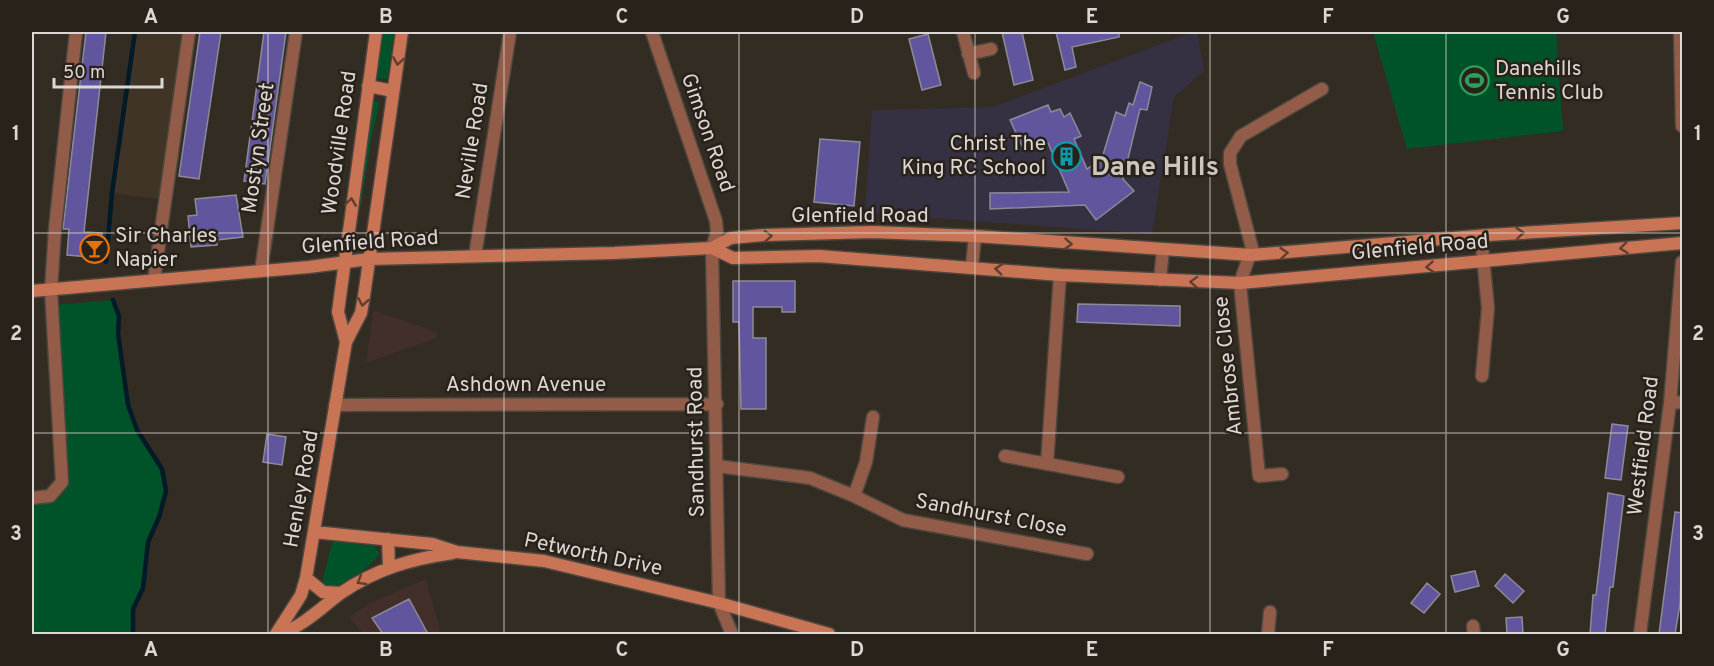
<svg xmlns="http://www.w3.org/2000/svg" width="1714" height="666" viewBox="0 0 1714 666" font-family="Overpass,sans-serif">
  <rect width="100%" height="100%" fill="#332c23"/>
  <path fill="#422f29" d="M373,310l64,22v6l-71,25z
    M426,579l15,55h-78l-14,-17 21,-14z"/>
  <path fill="#3f3426" d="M135,32h55l-25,168 -53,-7z"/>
  <path fill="#363142" d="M1193,32h4l7,39 -30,26 -22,137 -287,-21 7,-103 121,-3z"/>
  <path fill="#005328" d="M382,32h12l-7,47 -12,-1z
    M1373,32h183l7,99 -156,18z
    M371,101l9,1 -9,38 -11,71 -5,-1z
    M113,300l6,16 -1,18 10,71 9,25 25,39 4,22 -7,26 -11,25 -5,46 -10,21 1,23 -1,2h-101v-136l18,-2 12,-14 -7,-177z
    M335,541l39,5 6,8c-12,15 -35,33 -54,34l-4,-4 9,-39z"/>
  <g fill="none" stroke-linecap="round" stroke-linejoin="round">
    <path stroke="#001a28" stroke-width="4.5" d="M106,262l6,-69 23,-161
      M113,300l6,16 -1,18 10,71 9,25 25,39 4,22 -7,26 -11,25 -5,46 -10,21v25"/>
  </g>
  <path fill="#61569d" stroke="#8b8b97" stroke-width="1.5" d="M86,32h20l-22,200 18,1 -1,25 -34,-3 2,-26h-6z
    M200,32h21l-22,147 -20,-3z
    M264,32h22l-21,152 -21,-3z
    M1002,32h20l11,48 -19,5z
    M1056,32h63v5l-47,10 4,20 -11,3z
    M928,34l13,51 -19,5 -13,-51z
    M1140,82l12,5 -5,23 -7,-1 -17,70 11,12 -38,29 -11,-15 -95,4v-16l79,-1 -21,-49 -24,7 -14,-30 38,-15 3,7 9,-3 4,8 6,-4 11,23 -7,3 13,30 15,-11 14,-46 9,4 4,-13 4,2z
    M820,139l40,3 -6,64 -40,-4z
    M236,195l7,42 -26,3v5l-26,2 -3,-31 9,-1 -2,-16z
    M733,281h62v31h-13v-5h-29v31h13v71h-25l-2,-87h-6z
    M1078,304l102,2v20l-103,-4z
    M1612,424l16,2 -7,54 -16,-2z
    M267,434l19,3 -4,28 -19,-3z
    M1608,493l16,3 -11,91h-3l-5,47h-15l3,-39h3z
    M1675,512l8,1 -3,91 -5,30h-16z
    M1475,571l4,15 -24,6 -4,-16z
    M1505,574l19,17 -11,12 -18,-17z
    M1427,583l13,11 -16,19 -13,-10z
    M409,599l19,35h-45l-11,-16z
    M1522,617l1,17h-16l-1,-16z"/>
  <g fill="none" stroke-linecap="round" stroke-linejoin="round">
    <defs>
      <path id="street" d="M652,32l64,189 1,11 -5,16 7,355 13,31
        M963,32l11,41
        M1680,32l2,94
        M968,54l23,-5
        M1481,236l7,72 -6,68
        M475,256l35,-224
        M972,266l3,-30
        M261,271l35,-239
        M154,280l35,-248
        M1160,280l3,-30
        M1670,403l12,-1
        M335,405l382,-1
        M1005,456l113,21
        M1047,464l13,-189
        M717,466l93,12 44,18 49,24 184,34
        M1282,474l-23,2 -19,-193 12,-35 -22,-84v-11l11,-17 81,-47
        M854,496l12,-34 7,-45
        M32,498l18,-2 12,-14 -11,-192 4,-61 21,-197
        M1473,626l1,8
        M1268,634l2,-22
        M1640,634l30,-231 12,-141"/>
      <path id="secondary" d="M368,86l25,5
        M712,248l21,10 86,-2 241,19 180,8 442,-40
        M32,291l277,-24 60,-8 245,-6 98,-5 19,-10 34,-3 107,-3 103,4 276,19 237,-20 194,-12
        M346,342l-8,-30 38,-280
        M314,532l118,12 25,8 87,9 175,42 110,31
        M388,539l1,28
        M306,578l17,14 18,1
        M276,634l25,-39 5,-17 40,-236 15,-29 3,-17 38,-264
        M281,634c23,-9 40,-26 60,-41 35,-24 70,-34 112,-40"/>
    </defs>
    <use href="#street" stroke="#4e473f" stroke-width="15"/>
    <use href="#secondary" stroke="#4e473f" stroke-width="15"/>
    <use href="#street" stroke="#925c49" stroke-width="12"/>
    <use href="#secondary" stroke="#c97455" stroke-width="12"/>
  </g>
  <defs><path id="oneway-chevron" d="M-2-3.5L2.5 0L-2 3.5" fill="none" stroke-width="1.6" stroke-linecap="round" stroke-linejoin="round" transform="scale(1.5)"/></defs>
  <g stroke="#613f2f">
    <use href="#oneway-chevron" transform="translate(398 61) rotate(99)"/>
    <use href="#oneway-chevron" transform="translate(351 202) rotate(-82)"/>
    <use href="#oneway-chevron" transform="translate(1520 233) rotate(-4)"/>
    <use href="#oneway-chevron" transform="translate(768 236) rotate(-2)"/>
    <use href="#oneway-chevron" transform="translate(1068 244) rotate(4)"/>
    <use href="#oneway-chevron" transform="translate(1624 248) rotate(174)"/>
    <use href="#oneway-chevron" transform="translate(1284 253) rotate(-5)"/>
    <use href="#oneway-chevron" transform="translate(1430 267) rotate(175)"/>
    <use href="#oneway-chevron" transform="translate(999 269) rotate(-174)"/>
    <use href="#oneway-chevron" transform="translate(1194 282) rotate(-178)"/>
    <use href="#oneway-chevron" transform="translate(363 302) rotate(100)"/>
    <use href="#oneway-chevron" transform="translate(361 581) rotate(150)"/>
  </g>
  <path fill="none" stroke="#dcd7d2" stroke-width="1.5" stroke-opacity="0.55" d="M268,32v602M504,32v602M739,32v602M975,32v602M1210,32v602M1446,32v602M32,233h1650M32,433h1650"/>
  <defs>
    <symbol id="stadium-ring" viewBox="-11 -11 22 22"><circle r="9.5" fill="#29221a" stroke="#2e9e5b" stroke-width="1.5"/><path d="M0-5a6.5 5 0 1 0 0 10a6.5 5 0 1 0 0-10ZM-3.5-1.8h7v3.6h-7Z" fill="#2e9e5b"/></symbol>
    <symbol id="building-ring" viewBox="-11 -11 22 22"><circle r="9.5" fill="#29221a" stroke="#0f9aa8" stroke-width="1.5"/><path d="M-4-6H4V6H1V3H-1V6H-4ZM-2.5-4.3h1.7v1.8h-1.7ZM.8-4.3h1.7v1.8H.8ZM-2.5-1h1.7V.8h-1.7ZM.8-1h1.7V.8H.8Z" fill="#0f9aa8"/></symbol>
    <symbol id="bar-ring" viewBox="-11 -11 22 22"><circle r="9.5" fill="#29221a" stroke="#e8710a" stroke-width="1.5"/><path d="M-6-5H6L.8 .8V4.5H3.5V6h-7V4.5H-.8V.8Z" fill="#e8710a"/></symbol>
  </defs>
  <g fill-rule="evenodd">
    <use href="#stadium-ring" x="1458" y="64" width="33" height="33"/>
    <use href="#building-ring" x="1050" y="140" width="33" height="33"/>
    <use href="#bar-ring" x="78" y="232" width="33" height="33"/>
  </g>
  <g text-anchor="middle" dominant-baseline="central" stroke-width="5" stroke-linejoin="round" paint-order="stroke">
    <g font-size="21" fill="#dcd7d2" stroke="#29221a" text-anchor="start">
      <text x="1495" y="69">Danehills<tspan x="1495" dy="24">Tennis Club</tspan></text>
      <text x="1046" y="144" text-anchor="end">Christ The<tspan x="1046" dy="24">King RC School</tspan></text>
      <text x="115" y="236">Sir Charles<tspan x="115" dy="24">Napier</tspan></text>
    </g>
    <g font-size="21" fill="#dcd7d2" stroke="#29221a">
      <text transform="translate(707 133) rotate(71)">Gimson Road</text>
      <text transform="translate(473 141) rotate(-81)">Neville Road</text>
      <text transform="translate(340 143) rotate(-82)">Woodville Road</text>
      <text transform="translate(259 148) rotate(-82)">Mostyn Street</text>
      <text x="860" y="216">Glenfield Road</text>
      <text transform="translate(370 243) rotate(-4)">Glenfield Road</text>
      <text transform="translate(1420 248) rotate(-5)">Glenfield Road</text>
      <text transform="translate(1229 366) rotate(-96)">Ambrose Close</text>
      <text x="526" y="385">Ashdown Avenue</text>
      <text transform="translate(697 442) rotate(-91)">Sandhurst Road</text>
      <text transform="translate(1644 446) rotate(-83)">Westfield Road</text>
      <text transform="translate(302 489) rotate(-80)">Henley Road</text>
      <text transform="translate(991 516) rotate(11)">Sandhurst Close</text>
      <text transform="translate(593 555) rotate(12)">Petworth Drive</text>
    </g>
    <g font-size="27" font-weight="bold" fill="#cfc6bb" stroke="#29221a">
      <text x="1155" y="168">Dane Hills</text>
    </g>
  </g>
  <rect width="1714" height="666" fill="none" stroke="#29221a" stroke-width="66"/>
  <path d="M54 78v9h108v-9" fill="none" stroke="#dcd7d2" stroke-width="3"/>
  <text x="63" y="78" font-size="18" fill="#dcd7d2" stroke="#29221a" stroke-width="4.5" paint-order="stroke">50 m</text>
  <rect x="33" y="33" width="1648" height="600" fill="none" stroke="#dcd7d2" stroke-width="2"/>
  <g font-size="20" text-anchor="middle" font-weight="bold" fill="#dcd7d2">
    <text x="151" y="23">A</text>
    <text x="386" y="23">B</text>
    <text x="622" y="23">C</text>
    <text x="857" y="23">D</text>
    <text x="1092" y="23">E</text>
    <text x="1328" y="23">F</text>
    <text x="1563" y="23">G</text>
    <text x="16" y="140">1</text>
    <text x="1698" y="140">1</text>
    <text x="16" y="340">2</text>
    <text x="1698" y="340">2</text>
    <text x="16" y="540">3</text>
    <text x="1698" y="540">3</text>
    <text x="151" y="656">A</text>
    <text x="386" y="656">B</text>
    <text x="622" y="656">C</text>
    <text x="857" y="656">D</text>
    <text x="1092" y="656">E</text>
    <text x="1328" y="656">F</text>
    <text x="1563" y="656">G</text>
  </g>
</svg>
